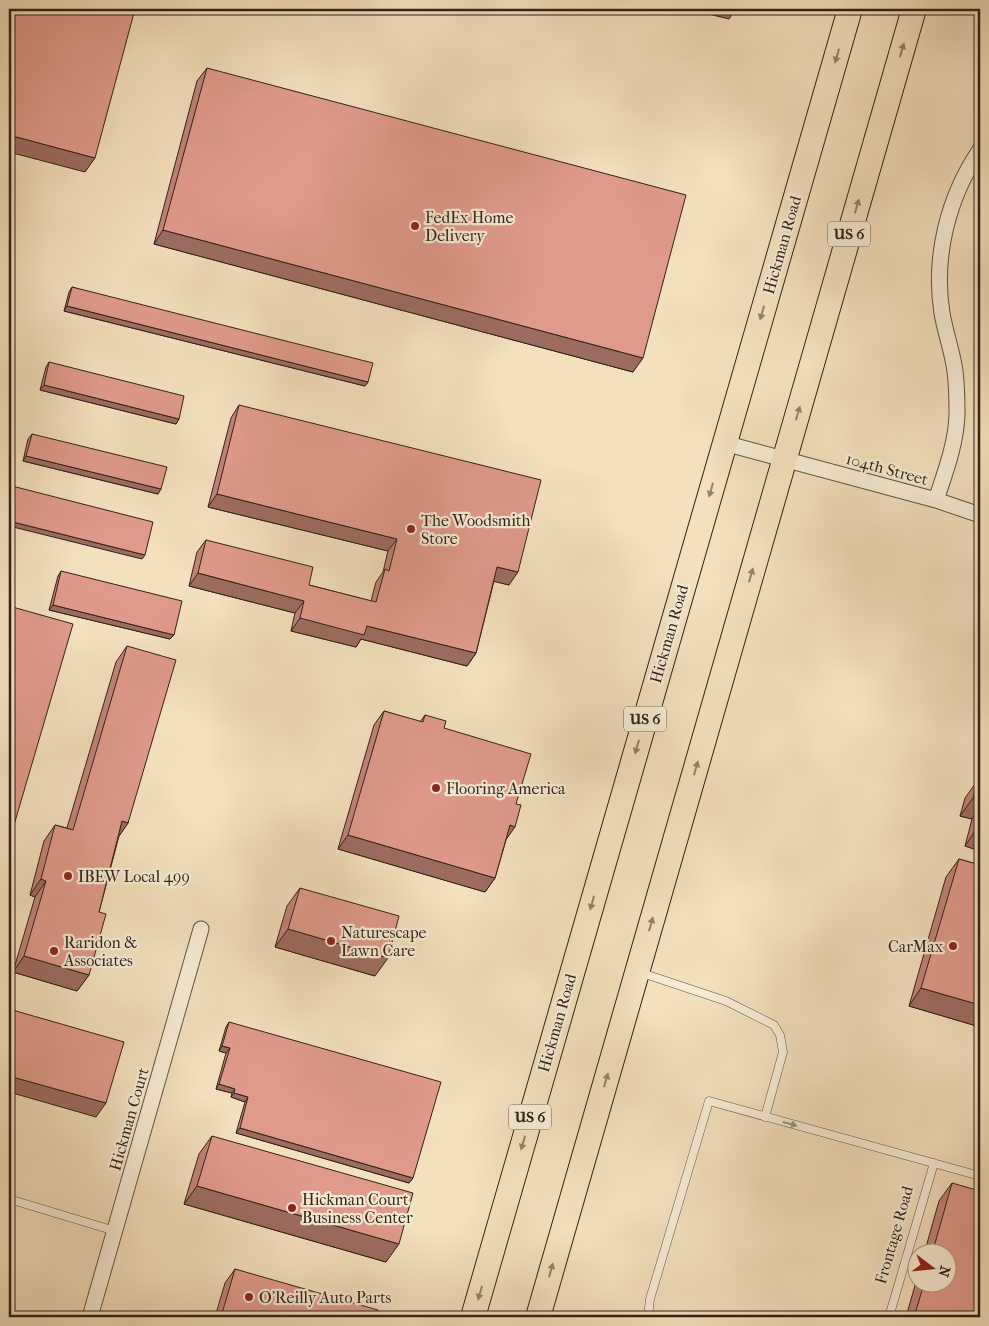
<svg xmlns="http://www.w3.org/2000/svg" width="989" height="1326" viewBox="0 0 989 1326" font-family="'IM FELL French Canon',serif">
  <rect width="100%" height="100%" fill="#f3e0bd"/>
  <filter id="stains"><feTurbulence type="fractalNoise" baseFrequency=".004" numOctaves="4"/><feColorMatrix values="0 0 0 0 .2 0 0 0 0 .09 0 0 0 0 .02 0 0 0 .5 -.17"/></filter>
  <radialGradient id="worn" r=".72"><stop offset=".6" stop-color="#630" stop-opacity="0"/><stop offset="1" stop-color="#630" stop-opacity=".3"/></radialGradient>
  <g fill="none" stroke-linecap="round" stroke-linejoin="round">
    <defs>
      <path id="service" d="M639,972l87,29 48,24 6,10 3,17 -18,65
        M9,1199l106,32
        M648,1317l2,-18 59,-198 271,75
        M889,1317l45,-154"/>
      <path id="minor" d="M724,443l212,57 44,15
        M936,500c9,-27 20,-56 21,-85 0,-16 0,-34 -3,-50 -3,-17 -9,-34 -12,-52 -9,-56 6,-116 38,-163
        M90,1317l111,-388"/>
      <path id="primary" d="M473,1317l377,-1308
        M538,1317l376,-1308"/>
    </defs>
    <use href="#service" stroke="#605240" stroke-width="9"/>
    <use href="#minor" stroke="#605240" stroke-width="17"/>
    <use href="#primary" stroke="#2f2317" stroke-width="26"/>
    <use href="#service" stroke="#f7ebd4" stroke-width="8"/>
    <use href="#minor" stroke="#f7ebd4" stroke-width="15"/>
    <use href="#primary" stroke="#f3e0bd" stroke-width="24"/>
  </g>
  <path fill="#c18478" stroke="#2f2317" d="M207,68l426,304 -479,-128 43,-163z
    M72,287l296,95 -3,4 -301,-75 5,-19z
    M49,362l130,57 -3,5 -136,-34 6,-23z
    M239,405l270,180 -15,-4 -18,72 -9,13 -106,-27 -5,8 -65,-16 4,-18 -106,-27 8,-34 9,-12 103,45 62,16 5,-19 7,-10 5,-21 -180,-44 23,-89z
    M32,434l126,60 -135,-33 5,-22z
    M61,571l113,64 -4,4 -121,-29 9,-34z
    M127,646l1,177 -9,13 -20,76 -10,63 -12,16 -64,-19 22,-75 -5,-2 14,-54 11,-16 12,3 49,-166z
    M384,711l36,11 5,-7 19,13 62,112 -11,38 -10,14 -147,-43 36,-124z
    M978,780l2,1v70l-15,-5 7,-27 -12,-3 5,-18z
    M959,859l21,6v162l-71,-21 37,-129z
    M300,888l75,88 -100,-29 12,-41z
    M229,1022l184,156 -4,5 -173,-50 9,-31 -14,-5 1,-4 -16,-4 10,-36 -7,-2 7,-24z
    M212,1136l174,126 -202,-58 15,-50z
    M952,1183l28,134h-74l10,-35v2h30v-30h-22l15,-53z
    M235,1269l141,48h-161l10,-34z"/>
  <path fill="#9d6c61" stroke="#2f2317" d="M688,9h48l-7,10z
    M9,135l86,23 -10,14 -76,-20z
    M163,230l480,128 -10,14 -479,-128z
    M67,306l301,76 -3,4 -301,-75z
    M44,385l135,34 -3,5 -136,-34z
    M26,456l135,33 -3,5 -135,-33z
    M217,494l180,45 -9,12 -180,-44z
    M9,521l136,34 -3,4 -133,-33z
    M497,567l21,5 -9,13 -21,-5z
    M198,573l106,28 -9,12 -106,-27z
    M53,605l121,30 -4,4 -121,-29z
    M300,618l67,8 109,27 -9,13 -106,-27 -5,8 -65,-16z
    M973,798l7,2v8l-8,11 -12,-3z
    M122,821l6,2 -11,16z
    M510,825l5,2 -10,14z
    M977,828l3,1v22l-15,-5z
    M348,835l147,43 -10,14 -147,-43z
    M41,879l5,2 -11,16 -5,-2z
    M288,929l100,29 -13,18 -100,-29z
    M24,956l65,19 -12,16 -64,-19z
    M921,988l59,17v22l-71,-21z
    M222,1046l8,2 -4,5 -7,-2z
    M9,1076l97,27 -10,14 -87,-25z
    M219,1084l16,5 -3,4 -16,-4z
    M234,1093l14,4 -3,5 -14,-5z
    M240,1128l173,50 -4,5 -173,-50z
    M197,1186l202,58 -13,18 -202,-58z"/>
  <path fill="#e09a8b" stroke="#2f2317" d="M9,9h126l-40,149 -86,-23z
    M207,68l479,127 -43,163 -480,-128z
    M72,287l301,76 -5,19 -301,-76z
    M49,362l135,34 -5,23 -135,-34z
    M239,405l302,75 -23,92 -21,-5 -21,86 -109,-27 -3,9 -64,-17 4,-17 -106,-28 8,-33 107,27 -4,18 67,17 9,-33 4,2 8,-32 -180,-45z
    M32,434l135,33 -6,22 -135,-33z
    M12,486l141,36 -8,33 -136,-34v-23z
    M61,571l121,30 -8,34 -121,-30z
    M9,606l64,18 -64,218z
    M127,646l49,14 -48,163 -6,-2 -23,91 7,2 -17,61 -65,-19 22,-75 -5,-2 14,-54 18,5z
    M384,711l39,11 2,-7 21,6 -2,7 87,26 -15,50 5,1 -6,22 -5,-2 -15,53 -147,-43z
    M978,780l2,1v19l-7,-2z
    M980,818v11l-3,-1z
    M959,859l21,6v140l-59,-17z
    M300,888l99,28 -11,42 -100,-29z
    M9,1009l115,33 -18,61 -97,-27z
    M229,1022l212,60 -28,96 -173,-50 8,-31 -14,-4 1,-4 -16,-5 11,-36 -8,-2z
    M212,1136l201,57 -14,51 -202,-58z
    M952,1183l28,8v126h-66l10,-33h22v-30h-14z
    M235,1269l143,41 -2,7h-155z"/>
  <defs><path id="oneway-solid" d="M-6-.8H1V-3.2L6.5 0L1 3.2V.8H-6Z" transform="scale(1.25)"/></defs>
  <g fill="#91826a">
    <use href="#oneway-solid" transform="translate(902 50) rotate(-74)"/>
    <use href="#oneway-solid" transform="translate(837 56) rotate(106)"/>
    <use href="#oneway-solid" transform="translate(857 206) rotate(-74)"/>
    <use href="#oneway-solid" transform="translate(762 313) rotate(106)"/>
    <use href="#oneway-solid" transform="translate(798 413) rotate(-74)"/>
    <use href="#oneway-solid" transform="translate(711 490) rotate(106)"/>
    <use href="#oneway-solid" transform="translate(751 575) rotate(-74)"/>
    <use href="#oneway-solid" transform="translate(637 747) rotate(106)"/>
    <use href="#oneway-solid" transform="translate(696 768) rotate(-74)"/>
    <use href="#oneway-solid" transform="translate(592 903) rotate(106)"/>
    <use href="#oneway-solid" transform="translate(651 924) rotate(-74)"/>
    <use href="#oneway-solid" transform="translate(606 1080) rotate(-74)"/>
    <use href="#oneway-solid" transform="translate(523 1143) rotate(106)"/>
    <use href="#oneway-solid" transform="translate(551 1270) rotate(-74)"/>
    <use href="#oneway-solid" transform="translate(480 1293) rotate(106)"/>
  </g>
  <use fill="#9d917f" href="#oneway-solid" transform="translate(790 1124) rotate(15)"/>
  <g fill="#8f2418" stroke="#f7ebd4" stroke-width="2">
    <circle cx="415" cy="226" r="5"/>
    <circle cx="411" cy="529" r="5"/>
    <circle cx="436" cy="788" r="5"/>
    <circle cx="68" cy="876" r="5"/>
    <circle cx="331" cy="941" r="5"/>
    <circle cx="953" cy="946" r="5"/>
    <circle cx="54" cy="951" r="5"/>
    <circle cx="292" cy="1208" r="5"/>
    <circle cx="249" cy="1297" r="5"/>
  </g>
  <g text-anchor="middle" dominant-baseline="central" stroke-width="4.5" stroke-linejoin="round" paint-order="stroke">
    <g fill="#f7ebd4" stroke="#6b5f50" stroke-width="1">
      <rect x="828" y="221.5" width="42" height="25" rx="4"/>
      <rect x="624" y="706.5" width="42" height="25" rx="4"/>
      <rect x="509" y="1104.5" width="42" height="25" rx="4"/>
    </g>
    <g font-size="15" font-weight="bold" fill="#2f2317">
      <text x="849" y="234">US 6</text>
      <text x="645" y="719">US 6</text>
      <text x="530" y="1117">US 6</text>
    </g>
    <g font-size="16" fill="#2f2317" stroke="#f7ebd4" text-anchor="start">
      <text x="425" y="217">FedEx Home<tspan x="425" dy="18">Delivery</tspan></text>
      <text x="421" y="520">The Woodsmith<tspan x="421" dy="18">Store</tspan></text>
      <text x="446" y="788">Flooring America</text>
      <text x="78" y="876">IBEW Local 499</text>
      <text x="341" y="932">Naturescape<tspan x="341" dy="18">Lawn Care</tspan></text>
      <text x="64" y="942">Raridon &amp;<tspan x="64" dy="18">Associates</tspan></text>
      <text x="943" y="946" text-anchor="end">CarMax</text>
      <text x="302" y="1199">Hickman Court<tspan x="302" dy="18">Business Center</tspan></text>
      <text x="259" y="1297">O'Reilly Auto Parts</text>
    </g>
    <g font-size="16" fill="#2f2317" stroke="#f7ebd4">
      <text transform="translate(782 245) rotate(-74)">Hickman Road</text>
      <text transform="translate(887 469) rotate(15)">104th Street</text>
      <text transform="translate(669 634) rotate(-74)">Hickman Road</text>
      <text transform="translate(557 1023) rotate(-74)">Hickman Road</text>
      <text transform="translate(129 1119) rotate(-74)">Hickman Court</text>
      <text transform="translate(894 1235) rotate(-74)">Frontage Road</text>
    </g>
  </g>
  <rect width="989" height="1326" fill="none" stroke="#f3e0bd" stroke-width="30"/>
  <rect x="10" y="10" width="969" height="1306" fill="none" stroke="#2f2317" stroke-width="2.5"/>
  <rect x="15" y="15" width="959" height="1296" fill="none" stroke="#2f2317"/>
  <g transform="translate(932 1268) rotate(106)"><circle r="24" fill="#f7ebd4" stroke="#a79b88"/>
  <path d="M0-4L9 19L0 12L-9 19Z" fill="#8f2418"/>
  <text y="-8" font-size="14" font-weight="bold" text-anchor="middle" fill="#2f2317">N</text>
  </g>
  <rect width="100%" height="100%" filter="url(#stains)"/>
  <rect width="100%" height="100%" fill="url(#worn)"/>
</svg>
